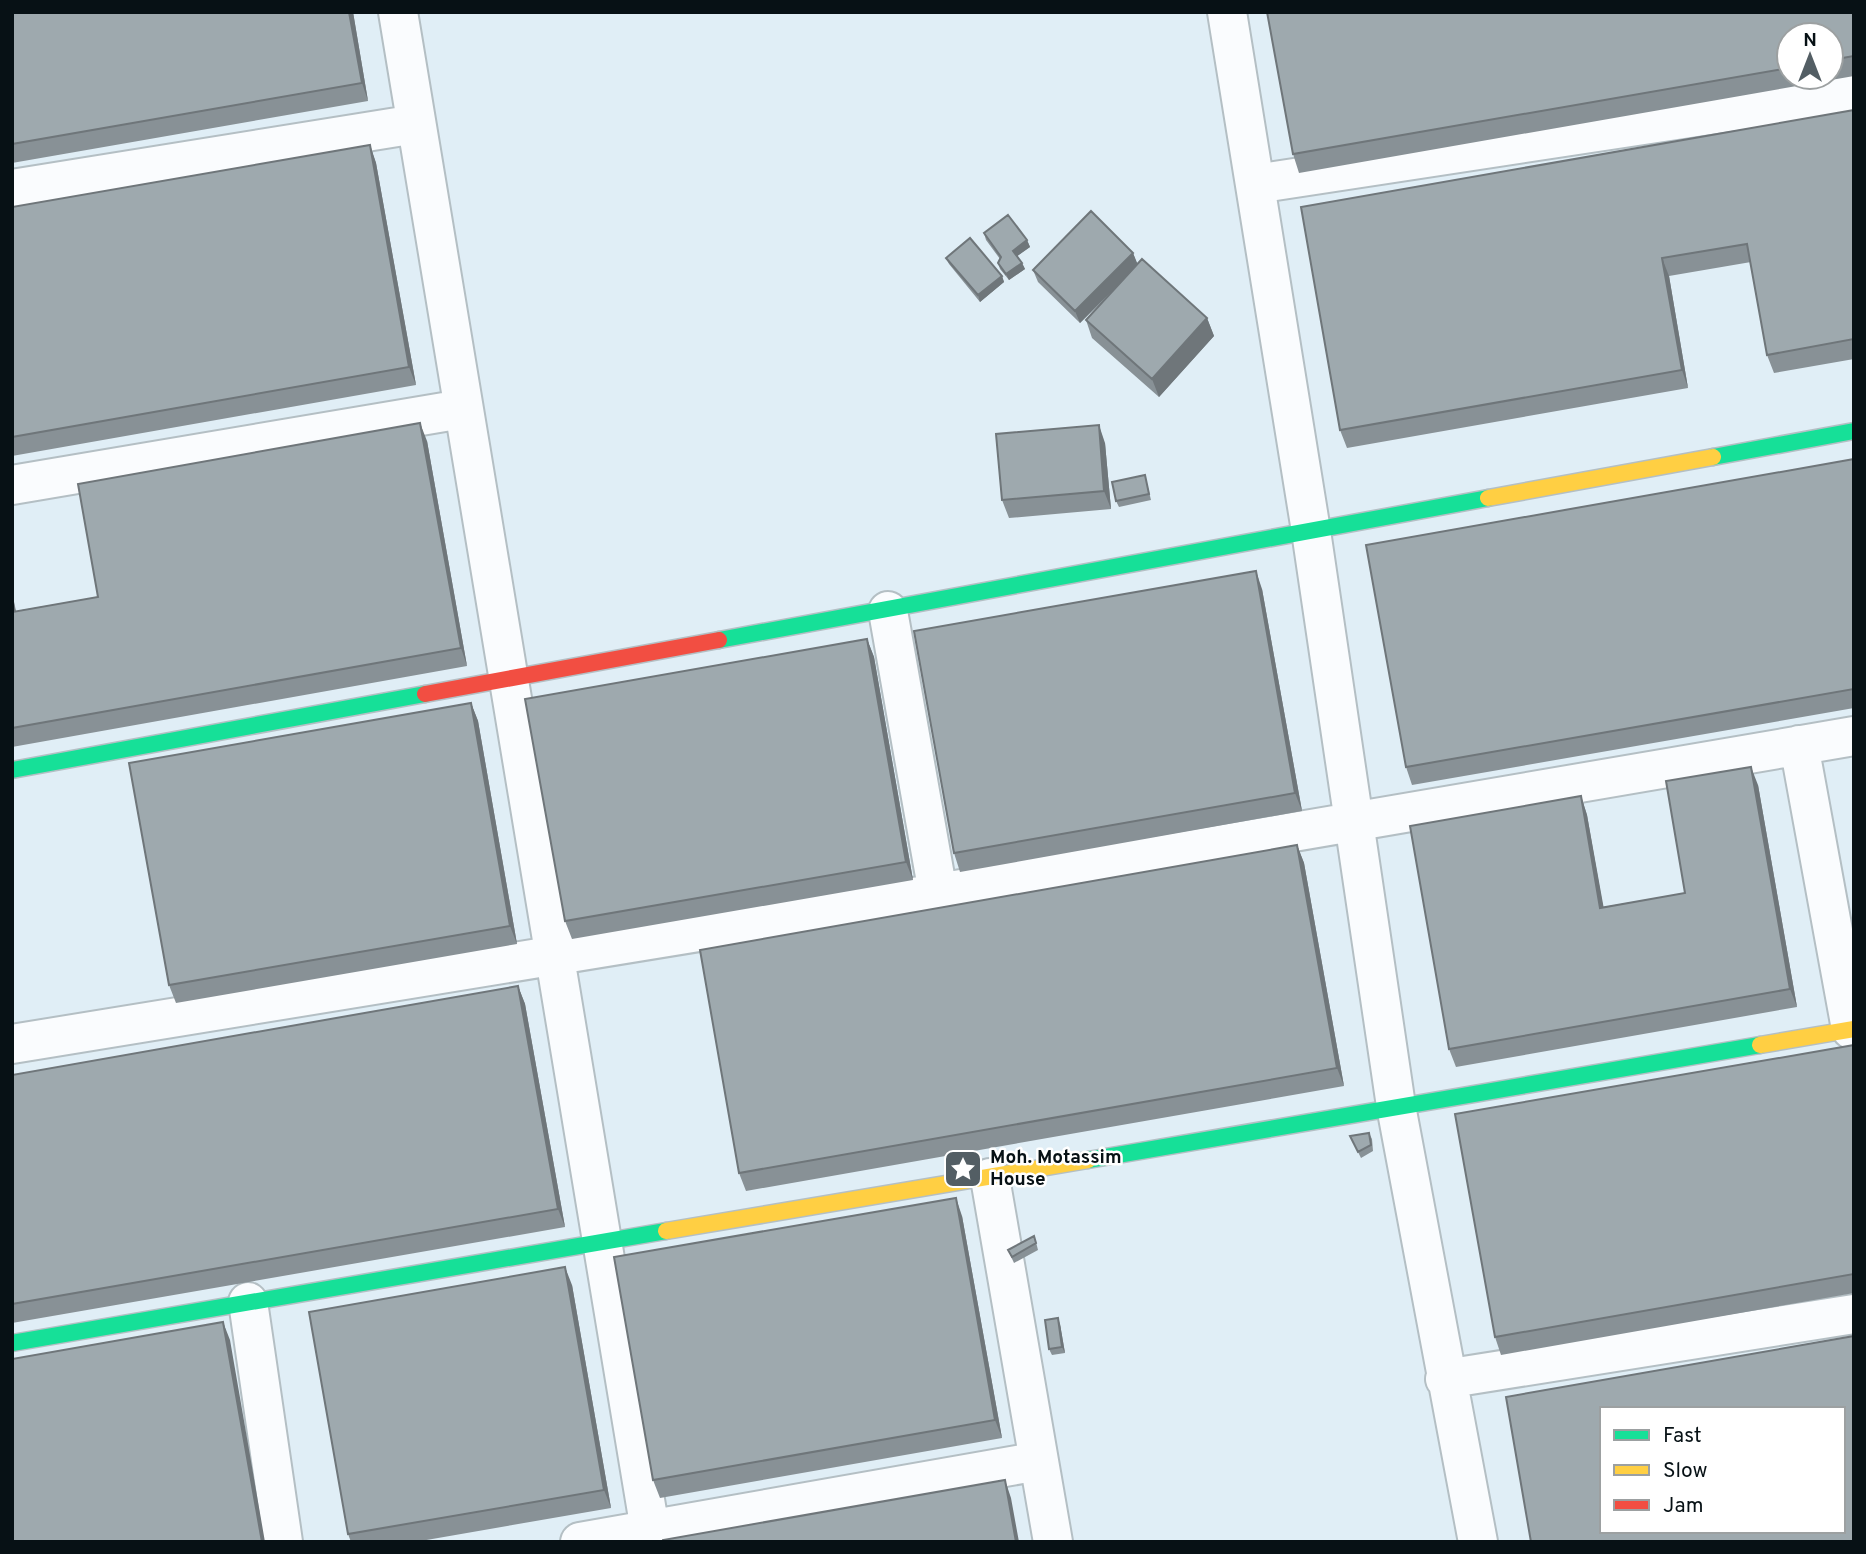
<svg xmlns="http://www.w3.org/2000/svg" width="1866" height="1554" viewBox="0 0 1866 1554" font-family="Overpass,sans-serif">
  <rect width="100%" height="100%" fill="#e0eef6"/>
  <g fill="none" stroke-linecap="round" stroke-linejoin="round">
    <defs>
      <path id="street" d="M398,12l254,1530
        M1227,12l84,519 85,575 82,436
        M1255,184l599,-91
        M12,189l404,-65
        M12,485l450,-76
        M888,611l50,282
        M1799,745l52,284
        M12,1044l926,-151 916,-157
        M990,1178l63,364
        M248,1302l35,240
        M1445,1379l409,-65
        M580,1542l459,-81"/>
      <path id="fast" d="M1713,457l141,-26
        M719,640l769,-142
        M12,770l413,-76
        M1088,1160l672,-115
        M12,1343l654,-112"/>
      <path id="slow" d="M1488,498l225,-41
        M1760,1045l94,-16
        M666,1231l422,-71"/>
      <path id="jam" d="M425,694l294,-54"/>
    </defs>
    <use href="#street" stroke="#b4bfc4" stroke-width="42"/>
    <use href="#fast" stroke="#b4bfc4" stroke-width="19"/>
    <use href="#slow" stroke="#b4bfc4" stroke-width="19"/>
    <use href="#jam" stroke="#b4bfc4" stroke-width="19"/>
    <use href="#street" stroke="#fafcfe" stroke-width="38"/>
    <use href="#fast" stroke="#16e098" stroke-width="16"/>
    <use href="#slow" stroke="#ffcf43" stroke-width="16"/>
    <use href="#jam" stroke="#f24e42" stroke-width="16"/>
  </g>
  <path fill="#889196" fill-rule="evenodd" d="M12,12h341l15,89 -356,62z
    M1854,12v64l-555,97 -6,-19zM1789,35h42v42h-42z
    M1854,110v249l-80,14 -7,-18 -16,-93 -82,14 19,112 -341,60 -7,-18z
    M370,145l6,18 40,222 -404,71v-249z
    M984,233l43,7 3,7 -13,9 5,7 3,6 -16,11 -9,-11 -2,-6 2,-4 -14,-19z
    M1133,253l4,11 70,54 7,18 -55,61 -67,-59 -6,-18 27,-30 -33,33 -42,-41 -5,-12z
    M946,258l56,18 2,6 -24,20 -31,-38z
    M427,441l40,225 -455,81v-155l4,19 82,-14z
    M1105,443l6,66 -102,9 -7,-18z
    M1854,459v249l-442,77 -6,-18z
    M1145,475l6,25 -32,7 -3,-6z
    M1262,589l40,222 -342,61 -6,-19z
    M867,639l7,18 39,223 -341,59 -7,-18z
    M471,703l7,18 39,223 -341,59 -7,-18z
    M1758,785l39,222 -341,60 -7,-18 132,-253 6,19 16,92 82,-14z
    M1297,845l7,18 40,223 -598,105 -7,-18z
    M518,986l7,18 40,223 -553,96v-248z
    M1854,1045v248l-353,62 -6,-18z
    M1369,1133l3,6 1,12 -12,7 -11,-22z
    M962,1216l40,222 -342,60 -7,-18z
    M1036,1242l2,8 -24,13 -6,-13z
    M572,1285l39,223 -196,34h-64l-3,-8z
    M1060,1324l5,29 -13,2 -3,-6z"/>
  <path fill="#6f767a" d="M349,12h4l15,89 -6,-18z
    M370,145l6,18 40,222 -7,-18z
    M1027,240l3,7 -14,10 -3,-6z
    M1133,253l5,12 -58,58 -5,-12z
    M1662,258l7,18 19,112 -6,-18z
    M1022,263l3,6 -16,11 -3,-6z
    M1002,276l2,6 -24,20 -2,-7z
    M1207,318l7,18 -55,61 -7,-18z
    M420,423l7,18 40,225 -6,-18z
    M1099,425l6,18 6,66 -7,-18z
    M1256,571l6,18 40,222 -7,-18z
    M12,592l7,38 -7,-20z
    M867,639l7,18 39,223 -7,-18z
    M471,703l7,18 39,223 -7,-18z
    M1751,767l7,18 39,222 -7,-18z
    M1581,796l6,19 20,111 -7,-18z
    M1297,845l7,18 40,223 -7,-18z
    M518,986l7,18 40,223 -7,-18z
    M956,1198l6,18 40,222 -7,-18z
    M565,1267l7,18 39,223 -7,-18z
    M1058,1318l2,6 5,29 -3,-6z
    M223,1322l7,18 35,202h-3z
    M1005,1480l6,18 8,44h-3z"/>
  <path fill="#9ea9ae" stroke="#6f767a" stroke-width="2" fill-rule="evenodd" d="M12,12h337l13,71 -350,61z
    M1267,12h587v44l-23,4v-25h-42v33l-496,86z
    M1854,110v229l-87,16 -20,-111 -85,14 20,112 -342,60 -39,-223z
    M370,145l39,222 -397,70v-230z
    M1091,211l42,42 -58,58 -42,-41z
    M1008,215l19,25 -14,11 9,12 -16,11 -8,-11 3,-6 -17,-24z
    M970,238l32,38 -24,19 -32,-37z
    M1142,259l65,59 -55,61 -66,-59z
    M420,423l41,225 -449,80v-118l1,2 85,-15 -20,-113z
    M1099,425l5,66 -102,9 -6,-66z
    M1854,459v230l-448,78 -40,-222z
    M1145,475l4,19 -33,7 -4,-19z
    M1256,571l39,222 -341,60 -40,-222z
    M867,639l39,223 -341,59 -40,-222z
    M471,703l39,223 -341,59 -40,-222z
    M1751,767l39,222 -341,60 -39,-223 171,-30 19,112 85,-15 -19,-112z
    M1297,845l40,223 -598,105 -39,-223z
    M518,986l40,223 -546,95v-229z
    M1854,1045v229l-359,63 -40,-223z
    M1369,1133l2,12 -13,7 -8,-16z
    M956,1198l39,222 -342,60 -39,-223z
    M1034,1236l2,7 -24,14 -4,-7z
    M565,1267l39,223 -256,44 -39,-222z
    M1058,1318l4,29 -13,2 -4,-29z
    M223,1322l39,220h-250v-183z
    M1854,1336v206h-323l-25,-145zM1602,1409h241v122h-241z
    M1005,1480l11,62h-353v-2z"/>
  <defs>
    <symbol id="sight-square" viewBox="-11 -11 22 22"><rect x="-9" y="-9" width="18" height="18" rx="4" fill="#535e64" stroke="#fff"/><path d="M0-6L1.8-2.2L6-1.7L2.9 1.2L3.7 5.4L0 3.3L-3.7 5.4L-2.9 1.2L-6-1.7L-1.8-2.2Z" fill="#fff"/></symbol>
  </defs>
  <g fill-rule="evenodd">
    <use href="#sight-square" x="941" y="1147" width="44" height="44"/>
  </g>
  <g text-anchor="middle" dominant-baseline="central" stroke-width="5" stroke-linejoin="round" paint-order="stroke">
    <g font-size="19" font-weight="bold" fill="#071115" stroke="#fff" text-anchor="start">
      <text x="990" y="1158">Moh. Motassim<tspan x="990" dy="22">House</tspan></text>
    </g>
  </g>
  <rect width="1866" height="1554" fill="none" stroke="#071115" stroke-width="28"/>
  <rect x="1600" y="1407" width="245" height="126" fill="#ffffff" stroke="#9ca0a1" stroke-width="2"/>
  <rect x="1614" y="1430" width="35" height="10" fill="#16e098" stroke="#9ca0a1" stroke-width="2"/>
  <text x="1663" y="1442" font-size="21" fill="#071115">Fast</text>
  <rect x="1614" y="1465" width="35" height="10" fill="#ffcf43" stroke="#9ca0a1" stroke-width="2"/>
  <text x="1663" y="1477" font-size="21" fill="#071115">Slow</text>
  <rect x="1614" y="1500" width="35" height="10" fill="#f24e42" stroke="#9ca0a1" stroke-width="2"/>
  <text x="1663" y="1512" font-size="21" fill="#071115">Jam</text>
  <g transform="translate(1810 56)"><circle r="33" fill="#ffffff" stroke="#9ca0a1" stroke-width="2"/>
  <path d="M0-5L12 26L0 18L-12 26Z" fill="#535e64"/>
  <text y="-10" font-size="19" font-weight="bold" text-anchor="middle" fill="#071115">N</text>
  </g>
</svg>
